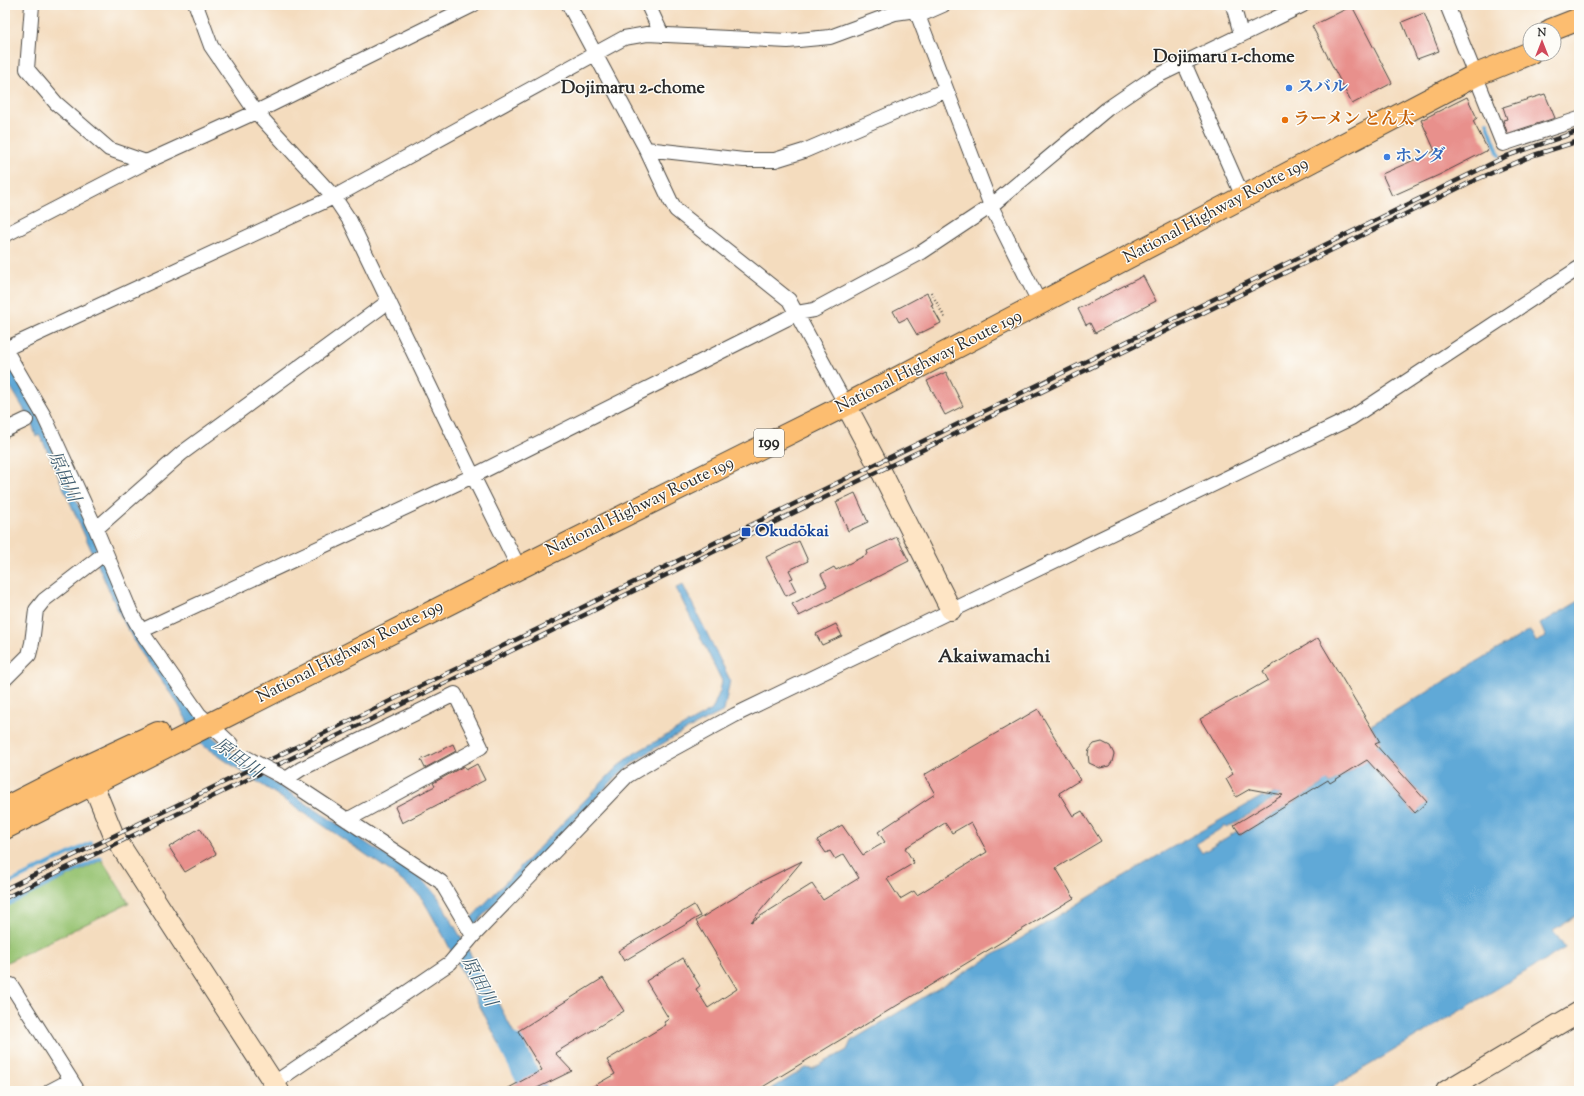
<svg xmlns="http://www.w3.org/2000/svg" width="1584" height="1096" viewBox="0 0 1584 1096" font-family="'Sorts Mill Goudy','Noto Serif JP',serif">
  <rect width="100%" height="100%" fill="#fdfcf7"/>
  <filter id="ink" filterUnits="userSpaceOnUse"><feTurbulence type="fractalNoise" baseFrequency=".025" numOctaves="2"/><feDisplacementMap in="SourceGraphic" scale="8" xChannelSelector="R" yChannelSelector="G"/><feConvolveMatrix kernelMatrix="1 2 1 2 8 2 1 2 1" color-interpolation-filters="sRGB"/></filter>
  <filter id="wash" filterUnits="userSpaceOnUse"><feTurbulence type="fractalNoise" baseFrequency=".012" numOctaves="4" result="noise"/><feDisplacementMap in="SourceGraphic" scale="16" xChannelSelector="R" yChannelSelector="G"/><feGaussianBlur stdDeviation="0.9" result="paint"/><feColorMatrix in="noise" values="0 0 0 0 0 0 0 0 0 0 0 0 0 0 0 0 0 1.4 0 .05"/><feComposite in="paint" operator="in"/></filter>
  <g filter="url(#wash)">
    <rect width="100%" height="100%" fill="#f4dcbe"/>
    <path fill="#96c371" stroke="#60774e" d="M102,860l27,43 -124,60v-56z"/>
    <path fill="#60a9d7" stroke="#466a81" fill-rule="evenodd" d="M5,358l27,45 95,210 86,124 30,25 175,115 13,11 7,9 59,104 38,72 -16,9 -76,-147 -20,-35 -6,-7 -30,-24 -57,-39 -131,-87 -21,-39 -40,-56 -17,-31 -76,-171 -6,-11 -3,2 -4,-14 -27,-46z
      M683,585l47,95 -6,31c-36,18 -72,36 -104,62l-146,152 -4,-6 147,-152 18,-14 77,-43 8,-19 2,-10 -46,-93z
      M1579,601v313l-26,16 12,18 -239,143h-558l38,-23 6,1 35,-19 4,-9 318,-192 94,-53 2,3 54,-33 11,18 25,-16 -11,-19 8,10 29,-16 -10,-18 159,-95 6,12 10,-5 -6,-13zM1383,752l45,50 -13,12 -46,-51zM1316,773l7,11 -83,51 -3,-4 -35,22 -6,-9 29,-18 2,2z"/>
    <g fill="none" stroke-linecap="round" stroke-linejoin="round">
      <path stroke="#60a9d7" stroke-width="4" d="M1487,122l12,33
        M5,885l86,-42
        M5,906l96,-48"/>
      <path stroke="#60a9d7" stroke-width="25" d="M512,1046l23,45"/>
    </g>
    <g id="blocks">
      <path fill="#e8908c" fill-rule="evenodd" d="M1352,6l40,77 -40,21 -40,-78z
        M1424,13l15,38 -22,8 -15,-37z
        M1545,94l10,24 -46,15 -2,-1 -4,-12 4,-1 -4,-12z
        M1467,97l10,21 -4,3 15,29 -49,25 -47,21 -10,-22 53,-23 -14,-31z
        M1143,276l13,25 -61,32 -5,-10 -4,2 -8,-16z
        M927,293l6,11 -2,1 10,18 -24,12 -10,-17 -8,4 -6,-11z
        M946,372l17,34 -18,9 -18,-34z
        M855,493l13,29 -20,9 -12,-29z
        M897,537l12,24 -110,55 -7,-12 35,-18 -6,-12 13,-7 2,3 32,-16 -1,-3z
        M799,541l9,20 -19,9 4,8 -3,1 6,12 -10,5 -20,-39z
        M836,624l6,12 -20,9 -6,-11z
        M1318,638l62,104 -5,2 52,58 -12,11 -48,-53 -37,23 -2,-3 -88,54 -6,-9 49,-30 -33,-6 -14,8 -10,-18 7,-5 -33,-55 68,-39 -5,-9z
        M1038,709l42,71 -21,13 14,23 9,-5 19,30 -45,27 18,30 -318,193h-171l30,-17 -8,-14 59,-35 -2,-3 5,-3 -23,-38 37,-23 17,28 -4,3 12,19 29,-19 -41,-68 64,-39 42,-21 -51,61 61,-38 11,16 36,-22 -15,-24 -9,5 -5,-8 -4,2 -9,-13 25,-15 21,30 22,-13 -7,-10 57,-38 -11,-19zM971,822l16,30 -70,43 -3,-4 -14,8 -13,-20 27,-16 -9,-15 40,-25 7,10z
        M1102,742l8,4 4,8 -2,8 -3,4 -9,2 -11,-5 -1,-9 1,-4 5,-6z
        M453,744l3,7 -31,17 -4,-8z
        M477,764l8,16 -83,43 -7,-16 40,-21 -2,-3 31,-17 2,4z
        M200,828l16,26 -31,18 -16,-25z
        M694,905l6,11 -76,45 -6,-10z
        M603,978l21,33 -69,42 17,18 -41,20h-28l39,-21 -24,-39z"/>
    </g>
  </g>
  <g filter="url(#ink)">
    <use href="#blocks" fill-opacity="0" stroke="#494641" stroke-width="1"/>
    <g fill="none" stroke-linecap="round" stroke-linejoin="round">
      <defs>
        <path id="street" d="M32,5l-5,64 29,34 53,46 37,13
          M196,5l15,41 45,66 78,85 16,24 123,255 46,92
          M569,5l77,144 24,51 6,10 113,90 57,105
          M648,5l14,30
          M914,5l77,201 49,98
          M1233,5l8,29
          M1447,5l56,139 76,-25
          M918,16l25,-11
          M1184,63l59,134
          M646,149l98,11h31l29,-9 142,-61
          M5,235l141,-73 110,-50 217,-107
          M5,430l21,-10
          M96,529l86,-76 206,-151
          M141,631l332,-155 313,-157 11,-6 17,-3 108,-58 69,-46 116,-97 44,-30 152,-74
          M5,679l24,-24 3,-12 4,-33 8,-10 61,-47
          M231,744l-32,-30 -58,-83 -10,-18 -35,-84 -52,-113 -39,-67 329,-152 290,-159 23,-4 141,7 42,-4 65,-24 21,-3
          M281,776l160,106 32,54
          M286,779l15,-10 154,-75 26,53 -134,73
          M5,985h6l67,106
          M274,1083l176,-120 23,-27 154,-160 33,-20 75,-41 616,-297 228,-150
          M50,1091l21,-11"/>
        <path id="secondary" d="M846,405l35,66 70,139
          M86,769l6,13 22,54 165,255
          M1446,1091l133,-79"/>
        <path id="highway" d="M1551,30l28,-11
          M5,808l80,-41 73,-34
          M5,828l514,-260 327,-163 630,-330 54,-22"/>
      </defs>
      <use href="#street" stroke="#494641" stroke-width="16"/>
      <use href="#secondary" stroke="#494641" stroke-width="22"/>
      <use href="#highway" stroke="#494641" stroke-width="24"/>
      <path stroke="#494641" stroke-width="2.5" stroke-dasharray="1 3" stroke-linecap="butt" d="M931,292l15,28"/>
      <use href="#street" stroke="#fff" stroke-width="14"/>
      <use href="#secondary" stroke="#fee5c5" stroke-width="20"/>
      <use href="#highway" stroke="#fcbd6f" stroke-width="22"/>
      <defs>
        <path id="rail" d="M5,889l1502,-733 72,-25
          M5,898l1468,-717 61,-26 45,-14"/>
      </defs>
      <use href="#rail" stroke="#2b2b2b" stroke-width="4.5"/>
      <use href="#rail" stroke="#fdfcf7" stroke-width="3" stroke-dasharray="9" stroke-linecap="butt"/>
      <defs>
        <path id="street-bridge" d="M245,757l36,19"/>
      </defs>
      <use href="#street-bridge" stroke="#494641" stroke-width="16" stroke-linecap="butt"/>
      <use href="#street-bridge" stroke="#fff" stroke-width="14"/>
    </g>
  </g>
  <g fill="#3f7fe0" stroke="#fdfcf7" stroke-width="1.5">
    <circle cx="1289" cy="88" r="4"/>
    <circle cx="1387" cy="157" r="4"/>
  </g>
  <circle fill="#e8710a" stroke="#fdfcf7" stroke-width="1.5" cx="1285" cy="120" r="4"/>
  <rect fill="#1a4fb4" stroke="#fdfcf7" stroke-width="1.5" x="741" y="527" width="10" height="10" rx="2"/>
  <g text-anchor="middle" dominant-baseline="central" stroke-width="3" stroke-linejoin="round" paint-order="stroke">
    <rect fill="#fdfcf7" stroke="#6a6a68" stroke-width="1" x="754" y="429" width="30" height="28" rx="3"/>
    <g font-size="16" font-weight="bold" fill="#2b2b2b">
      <text x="769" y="443">199</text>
    </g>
    <g font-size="17" font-weight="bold" fill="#366cbe" stroke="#fdfcf7" text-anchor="start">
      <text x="1297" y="88">スバル</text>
      <text x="1395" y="157">ホンダ</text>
    </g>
    <g font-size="17" font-weight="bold" fill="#c56008" stroke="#fdfcf7" text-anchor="start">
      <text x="1293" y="120">ラーメン とん太</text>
    </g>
    <g font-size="17" fill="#2b2b2b" stroke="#fdfcf7">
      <text transform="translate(1216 211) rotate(-28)">National Highway Route 199</text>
      <text transform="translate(929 362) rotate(-27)">National Highway Route 199</text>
      <text transform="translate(640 507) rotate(-26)">National Highway Route 199</text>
      <text transform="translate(350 652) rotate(-27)">National Highway Route 199</text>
    </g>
    <g font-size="17" font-weight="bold" fill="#164399" stroke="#fdfcf7" text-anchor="start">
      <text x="755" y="532">Okudōkai</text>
    </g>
    <g font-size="18" font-weight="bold" fill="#2b2b2b" stroke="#fdfcf7">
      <text x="1224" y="58">Dojimaru 1-chome</text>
      <text x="633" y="89">Dojimaru 2-chome</text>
    </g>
    <g font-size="18" font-style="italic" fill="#405d70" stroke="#fdfcf7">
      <text transform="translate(63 477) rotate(66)">原田川</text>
      <text transform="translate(237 759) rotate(36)">原田川</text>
      <text transform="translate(478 982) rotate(62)">原田川</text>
    </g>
    <g font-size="19" font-weight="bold" fill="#2b2b2b" stroke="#fdfcf7">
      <text x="994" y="657">Akaiwamachi</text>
    </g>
  </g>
  <rect width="1584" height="1096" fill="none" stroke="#fdfcf7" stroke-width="20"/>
  <g transform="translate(1542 42)"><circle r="19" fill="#fdfcf7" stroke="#a9a8a5"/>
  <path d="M0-3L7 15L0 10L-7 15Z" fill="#d1495b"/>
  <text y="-6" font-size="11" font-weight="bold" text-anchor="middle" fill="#2b2b2b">N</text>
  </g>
</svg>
